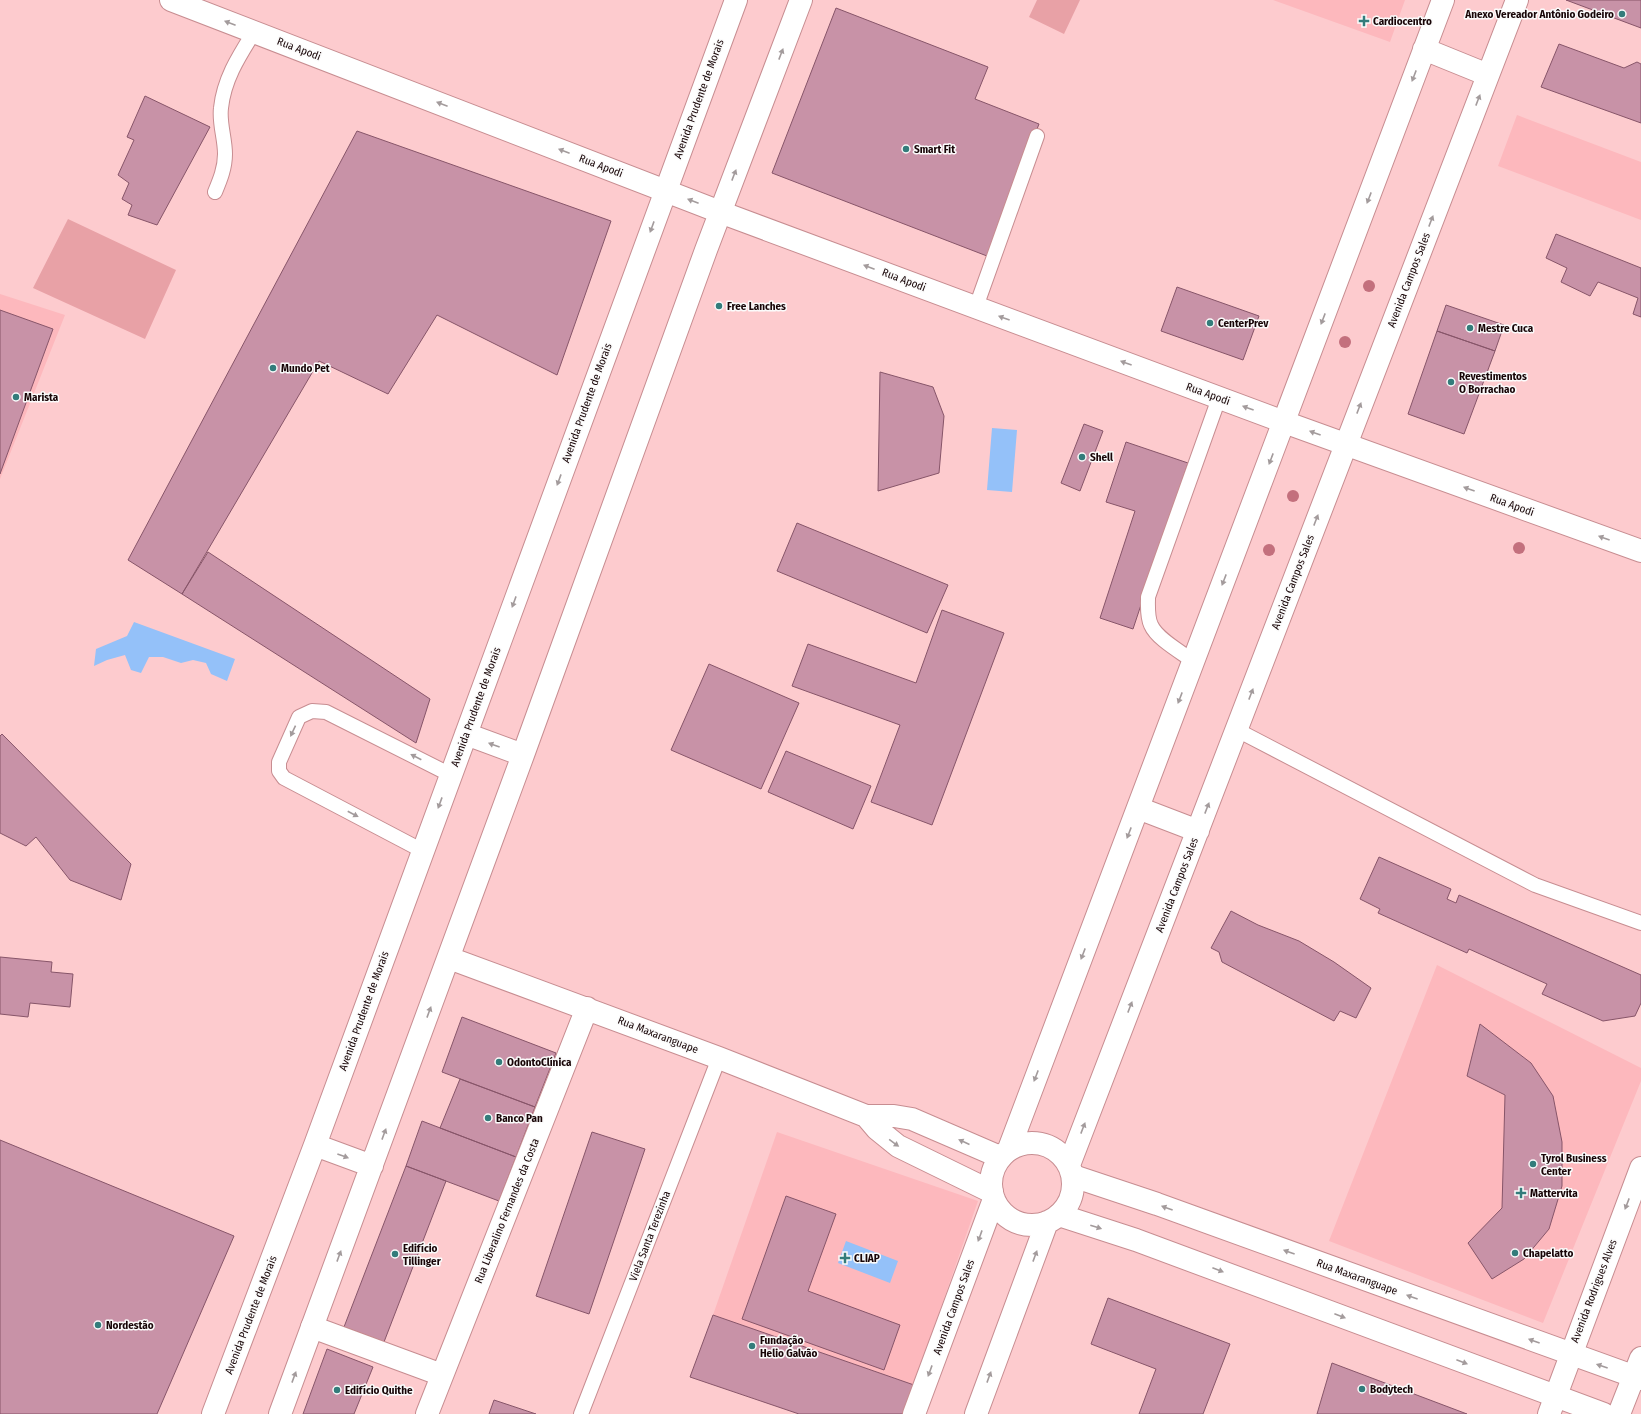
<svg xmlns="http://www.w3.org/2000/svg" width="1641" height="1414" viewBox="0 0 1641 1414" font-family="'Fira Sans Condensed',sans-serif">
  <rect width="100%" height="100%" fill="#fdcbce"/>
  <path fill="#fdb8bd" d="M1273,0h132l-15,42z
    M1517,115l124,47v58l-143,-54z
    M0,294l65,21 -65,164z
    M1437,965l204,103v13l-98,242 -214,-82z
    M777,1132l201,69 -64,184 -201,-70z"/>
  <path fill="#e8a1a6" d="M1037,0h43l-16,34 -35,-17z
    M68,219l108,51 -31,69 -112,-51z"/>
  <path fill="#94c1f9" d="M992,428l25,2 -5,62 -25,-2z
    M134,622l101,37 -8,22 -16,-7 -5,-11 -13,-3 -12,3 -18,-6h-14l-8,16 -10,-3 -6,-15 -18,5 -13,6 2,-17 31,-13z
    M846,1241l52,20 -8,22 -52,-20z"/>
  <path fill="#c892a7" stroke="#875569" d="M1566,0h75v28z
    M836,8l152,59 -13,32 64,25 -52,132 -215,-83z
    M1559,44l65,24 13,-6 4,2v59l-100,-36z
    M145,96l65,31 -53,98 -29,-10 4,-10 -10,-6 7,-16 -11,-8 16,-35 -7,-3z
    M357,131l254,90 -54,154 -120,-60 -49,79 -69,-33 -137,233 -54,-34z
    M1556,234l85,34v49l-8,-3 5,-16 -40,-16 -8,14 -29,-14 6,-14 -21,-10z
    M1177,287l82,29 -16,44 -82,-29z
    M1446,305l58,20 -9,26 -58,-20z
    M0,310l53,19 -53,145z
    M1437,331l58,20 -31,83 -56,-20z
    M880,372l53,15 11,29 -5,57 -61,18z
    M1084,424l19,7 -23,60 -19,-8z
    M1126,442l62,21 -55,166 -33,-11 35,-107 -29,-9z
    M797,523l151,62 -21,48 -150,-62z
    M208,552l222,147 -14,44 -234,-149z
    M942,610l62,23 -72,192 -61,-23 29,-77 -108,-39 16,-42 108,39z
    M709,664l90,39 -38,86 -90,-39z
    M2,734l129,130 -10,36 -51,-20 -34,-43 -10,9 -26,-13v-97z
    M786,751l85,35 -18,43 -85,-37z
    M1379,857l72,32 -4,10 9,4 3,-8 182,80v28l-6,13 -32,5 -61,-27 5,-10 -78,-35 -2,4 -89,-40 2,-4 -20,-10z
    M1231,911l27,14 41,16 35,21 37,26 -15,30 -16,-7 -6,10 -112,-59 -3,-10 -8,-4z
    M0,957l52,5 -1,10 22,2 -3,33 -40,-4 -2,14 -28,-3z
    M462,1017l94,36 -21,54 -93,-35z
    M1480,1024l51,39 22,33 9,46v44l-13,43 -25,30 -32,20 -24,-36 34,-35 3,-113 -38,-19z
    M460,1079l75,28 -19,50 -76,-29z
    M422,1121l94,36 -17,44 -93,-35z
    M592,1132l53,17 -56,165 -53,-18z
    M0,1140l234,96 -77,178h-157z
    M406,1166l40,15 -62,161 -40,-15z
    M786,1196l50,18 -28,77 92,34 -16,45 -142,-51z
    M1108,1298l122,46 -27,70h-64l17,-45 -65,-25z
    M713,1315l201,70 -11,29h-104l-109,-37z
    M327,1349l46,18 -19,47h-51z
    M1332,1363l135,51h-150z
    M494,1400l42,14h-47z"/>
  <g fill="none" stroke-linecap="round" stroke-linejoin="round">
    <defs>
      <path id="service" d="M215,192c5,-12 10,-24 10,-38 0,-16 -6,-31 -4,-46 3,-29 18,-52 33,-76
        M976,307l61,-171
        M1193,661c-12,-9 -36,-22 -42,-36 -4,-8 -3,-19 -3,-28l71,-199
        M1237,730l298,155 106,38
        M423,851l-139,-73 -5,-7v-9l20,-45 13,-6 14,1 125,63
        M581,1414l138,-356"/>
      <path id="minor" d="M449,958l270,100 147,58h28l18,3 88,38
        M866,1116l11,13 21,17 94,46
        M1073,1176l84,28 484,175
        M1059,1215l77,25 468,174
        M312,1327l130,48
        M427,1414l160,-406"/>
      <path id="tertiary" d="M1424,49l64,26
        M1138,808l60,23
        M991 1184a41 41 0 1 1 82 0a41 41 0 1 1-82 0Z
        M1009,1149l434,-1149
        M1069,1165l448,-1165
        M914,1414l80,-215
        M976,1414l71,-192"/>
      <path id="secondary" d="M171,0l549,212 564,210 357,129
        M1549,1414l92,-246
        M1619,1414l22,-56"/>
      <path id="primary" d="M466,734l57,21
        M315,1145l57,21
        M213,1414l102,-269 421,-1145
        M280,1414l243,-659 183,-505 95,-250"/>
    </defs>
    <use href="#service" stroke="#c78d91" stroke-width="16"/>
    <use href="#minor" stroke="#c78d91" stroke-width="24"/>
    <use href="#tertiary" stroke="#c78d91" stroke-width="24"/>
    <use href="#secondary" stroke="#c78d91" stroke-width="24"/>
    <use href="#primary" stroke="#c78d91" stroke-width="24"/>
    <use href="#service" stroke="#fff" stroke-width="14"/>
    <use href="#minor" stroke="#fff" stroke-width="22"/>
    <use href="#tertiary" stroke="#fff" stroke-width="22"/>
    <use href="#secondary" stroke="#fff" stroke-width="22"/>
    <use href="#primary" stroke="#fff" stroke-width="22"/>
  </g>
  <g fill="#c3707d">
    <circle cx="1369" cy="286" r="6"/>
    <circle cx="1345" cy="342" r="6"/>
    <circle cx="1293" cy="496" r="6"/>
    <circle cx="1519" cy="548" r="6"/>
    <circle cx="1269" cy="550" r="6"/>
  </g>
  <defs><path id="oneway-solid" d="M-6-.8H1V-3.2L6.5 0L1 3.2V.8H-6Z"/></defs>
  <g fill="#a39b9c">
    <use href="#oneway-solid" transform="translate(230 23) rotate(-159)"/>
    <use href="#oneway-solid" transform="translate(781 54) rotate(-69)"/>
    <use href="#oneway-solid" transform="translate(1414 76) rotate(111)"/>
    <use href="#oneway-solid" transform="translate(1478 100) rotate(-69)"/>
    <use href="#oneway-solid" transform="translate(442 104) rotate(-159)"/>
    <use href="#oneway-solid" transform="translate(564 151) rotate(-159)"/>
    <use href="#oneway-solid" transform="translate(734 175) rotate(-69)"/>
    <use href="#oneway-solid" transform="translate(1369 198) rotate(111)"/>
    <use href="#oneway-solid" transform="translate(693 201) rotate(-159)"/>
    <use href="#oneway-solid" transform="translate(1431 221) rotate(-69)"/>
    <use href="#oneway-solid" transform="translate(652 227) rotate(110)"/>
    <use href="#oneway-solid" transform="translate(869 267) rotate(-159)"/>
    <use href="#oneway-solid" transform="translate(1004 318) rotate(-160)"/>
    <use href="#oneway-solid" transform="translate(1323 319) rotate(111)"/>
    <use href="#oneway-solid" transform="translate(1126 363) rotate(-160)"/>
    <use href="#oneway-solid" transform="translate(1248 408) rotate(-160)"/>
    <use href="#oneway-solid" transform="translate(1359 408) rotate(-69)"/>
    <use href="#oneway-solid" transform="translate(1315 433) rotate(-160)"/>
    <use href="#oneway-solid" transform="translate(1271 459) rotate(111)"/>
    <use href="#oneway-solid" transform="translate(559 480) rotate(110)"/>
    <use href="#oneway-solid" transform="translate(1469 489) rotate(-160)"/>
    <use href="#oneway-solid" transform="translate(1316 520) rotate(-69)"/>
    <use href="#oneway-solid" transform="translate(1604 538) rotate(-160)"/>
    <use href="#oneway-solid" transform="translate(1224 580) rotate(111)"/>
    <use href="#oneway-solid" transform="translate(514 602) rotate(110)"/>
    <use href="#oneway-solid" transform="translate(1251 694) rotate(-69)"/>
    <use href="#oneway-solid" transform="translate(1180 698) rotate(111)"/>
    <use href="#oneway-solid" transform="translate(293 731) rotate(115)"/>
    <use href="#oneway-solid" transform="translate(494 745) rotate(-160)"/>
    <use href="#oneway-solid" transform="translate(416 757) rotate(-153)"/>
    <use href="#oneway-solid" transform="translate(440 803) rotate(110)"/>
    <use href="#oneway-solid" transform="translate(1207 808) rotate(-69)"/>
    <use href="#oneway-solid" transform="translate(353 814) rotate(28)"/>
    <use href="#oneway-solid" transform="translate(1129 833) rotate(111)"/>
    <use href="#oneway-solid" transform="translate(1083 954) rotate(111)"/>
    <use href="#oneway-solid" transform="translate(1130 1007) rotate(-69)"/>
    <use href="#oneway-solid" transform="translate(429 1012) rotate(-70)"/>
    <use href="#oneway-solid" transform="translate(1036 1076) rotate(111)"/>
    <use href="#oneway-solid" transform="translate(1083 1128) rotate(-69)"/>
    <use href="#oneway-solid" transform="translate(384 1134) rotate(-70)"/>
    <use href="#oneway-solid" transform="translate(964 1142) rotate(-156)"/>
    <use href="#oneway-solid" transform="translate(894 1143) rotate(36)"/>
    <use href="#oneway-solid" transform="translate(343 1156) rotate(20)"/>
    <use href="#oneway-solid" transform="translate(1627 1204) rotate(111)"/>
    <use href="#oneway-solid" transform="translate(1167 1208) rotate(-160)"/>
    <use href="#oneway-solid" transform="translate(1096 1227) rotate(18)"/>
    <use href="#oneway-solid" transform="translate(980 1236) rotate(110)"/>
    <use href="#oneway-solid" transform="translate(1289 1252) rotate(-160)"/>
    <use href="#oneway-solid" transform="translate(339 1256) rotate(-70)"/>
    <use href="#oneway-solid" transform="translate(1035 1256) rotate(-70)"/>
    <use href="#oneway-solid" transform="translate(1218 1270) rotate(21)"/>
    <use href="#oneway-solid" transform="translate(1412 1297) rotate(-160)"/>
    <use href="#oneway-solid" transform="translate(1340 1316) rotate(21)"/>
    <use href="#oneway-solid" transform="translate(1534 1341) rotate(-160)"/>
    <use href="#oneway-solid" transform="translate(1462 1362) rotate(21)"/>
    <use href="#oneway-solid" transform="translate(1602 1366) rotate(-161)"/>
    <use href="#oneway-solid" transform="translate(930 1371) rotate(110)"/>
    <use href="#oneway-solid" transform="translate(294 1377) rotate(-70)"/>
    <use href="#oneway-solid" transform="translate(989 1377) rotate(-70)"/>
  </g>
  <g fill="#337c7b" stroke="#fbfbfb" stroke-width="1.5">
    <circle cx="1622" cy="14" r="4"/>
    <path d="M1362 15h4v4h4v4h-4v4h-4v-4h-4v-4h4z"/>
    <circle cx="906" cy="149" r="4"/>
    <circle cx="719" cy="306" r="4"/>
    <circle cx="1210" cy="323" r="4"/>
    <circle cx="1470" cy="328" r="4"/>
    <circle cx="273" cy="368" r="4"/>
    <circle cx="1451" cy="382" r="4"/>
    <circle cx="16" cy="397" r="4"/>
    <circle cx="1082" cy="457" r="4"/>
    <circle cx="499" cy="1062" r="4"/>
    <circle cx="488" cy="1118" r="4"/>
    <circle cx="1533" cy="1164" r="4"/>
    <path d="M1519 1187h4v4h4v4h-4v4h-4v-4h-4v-4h4z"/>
    <circle cx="1515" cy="1253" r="4"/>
    <circle cx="395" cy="1254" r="4"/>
    <path d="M843 1252h4v4h4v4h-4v4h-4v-4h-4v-4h4z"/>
    <circle cx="98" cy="1325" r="4"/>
    <circle cx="752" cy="1346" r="4"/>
    <circle cx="1362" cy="1389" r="4"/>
    <circle cx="337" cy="1390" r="4"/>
  </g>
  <g text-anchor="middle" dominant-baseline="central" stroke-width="3" stroke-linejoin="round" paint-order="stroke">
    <g font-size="11" font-weight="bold" fill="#180507" stroke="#fbfbfb" text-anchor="start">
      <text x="1614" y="14" text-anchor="end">Anexo Vereador Antônio Godeiro</text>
      <text x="1373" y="21">Cardiocentro</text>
      <text x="914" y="149">Smart Fit</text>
      <text x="727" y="306">Free Lanches</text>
      <text x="1218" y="323">CenterPrev</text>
      <text x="1478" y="328">Mestre Cuca</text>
      <text x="281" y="368">Mundo Pet</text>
      <text x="1459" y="376">Revestimentos<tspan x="1459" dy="13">O Borrachao</tspan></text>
      <text x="24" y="397">Marista</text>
      <text x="1090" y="457">Shell</text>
      <text x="507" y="1062">OdontoClínica</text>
      <text x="496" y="1118">Banco Pan</text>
      <text x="1541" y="1158">Tyrol Business<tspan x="1541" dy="13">Center</tspan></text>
      <text x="1530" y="1193">Mattervita</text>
      <text x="403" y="1248">Edifício<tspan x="403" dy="13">Tillinger</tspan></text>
      <text x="1523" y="1253">Chapelatto</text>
      <text x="854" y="1258">CLIAP</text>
      <text x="106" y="1325">Nordestão</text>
      <text x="760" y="1340">Fundação<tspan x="760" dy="13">Helio Galvão</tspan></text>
      <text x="1370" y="1389">Bodytech</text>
      <text x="345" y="1390">Edifício Quithe</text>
    </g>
    <g font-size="11" fill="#180507" stroke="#fbfbfb">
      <text transform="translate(299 49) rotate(21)">Rua Apodi</text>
      <text transform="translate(699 99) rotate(-70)">Avenida Prudente de Morais</text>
      <text transform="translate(601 166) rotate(21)">Rua Apodi</text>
      <text transform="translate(904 280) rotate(21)">Rua Apodi</text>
      <text transform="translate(1409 280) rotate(-69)">Avenida Campos Sales</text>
      <text transform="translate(1208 394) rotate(20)">Rua Apodi</text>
      <text transform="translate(587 403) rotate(-70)">Avenida Prudente de Morais</text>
      <text transform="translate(1512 505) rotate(20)">Rua Apodi</text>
      <text transform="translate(1293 582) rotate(-69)">Avenida Campos Sales</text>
      <text transform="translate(476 707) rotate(-70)">Avenida Prudente de Morais</text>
      <text transform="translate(1177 885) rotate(-69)">Avenida Campos Sales</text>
      <text transform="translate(364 1011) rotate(-70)">Avenida Prudente de Morais</text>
      <text transform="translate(658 1035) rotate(21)">Rua Maxaranguape</text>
      <text transform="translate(507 1211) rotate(-68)">Rua Liberalino Fernandes da Costa</text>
      <text transform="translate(650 1236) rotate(-69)">Viela Santa Terezinha</text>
      <text transform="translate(1357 1277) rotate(20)">Rua Maxaranguape</text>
      <text transform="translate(1594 1291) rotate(-69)">Avenida Rodrigues Alves</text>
      <text transform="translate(954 1307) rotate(-70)">Avenida Campos Sales</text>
      <text transform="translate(251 1315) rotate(-69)">Avenida Prudente de Morais</text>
    </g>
  </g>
</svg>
